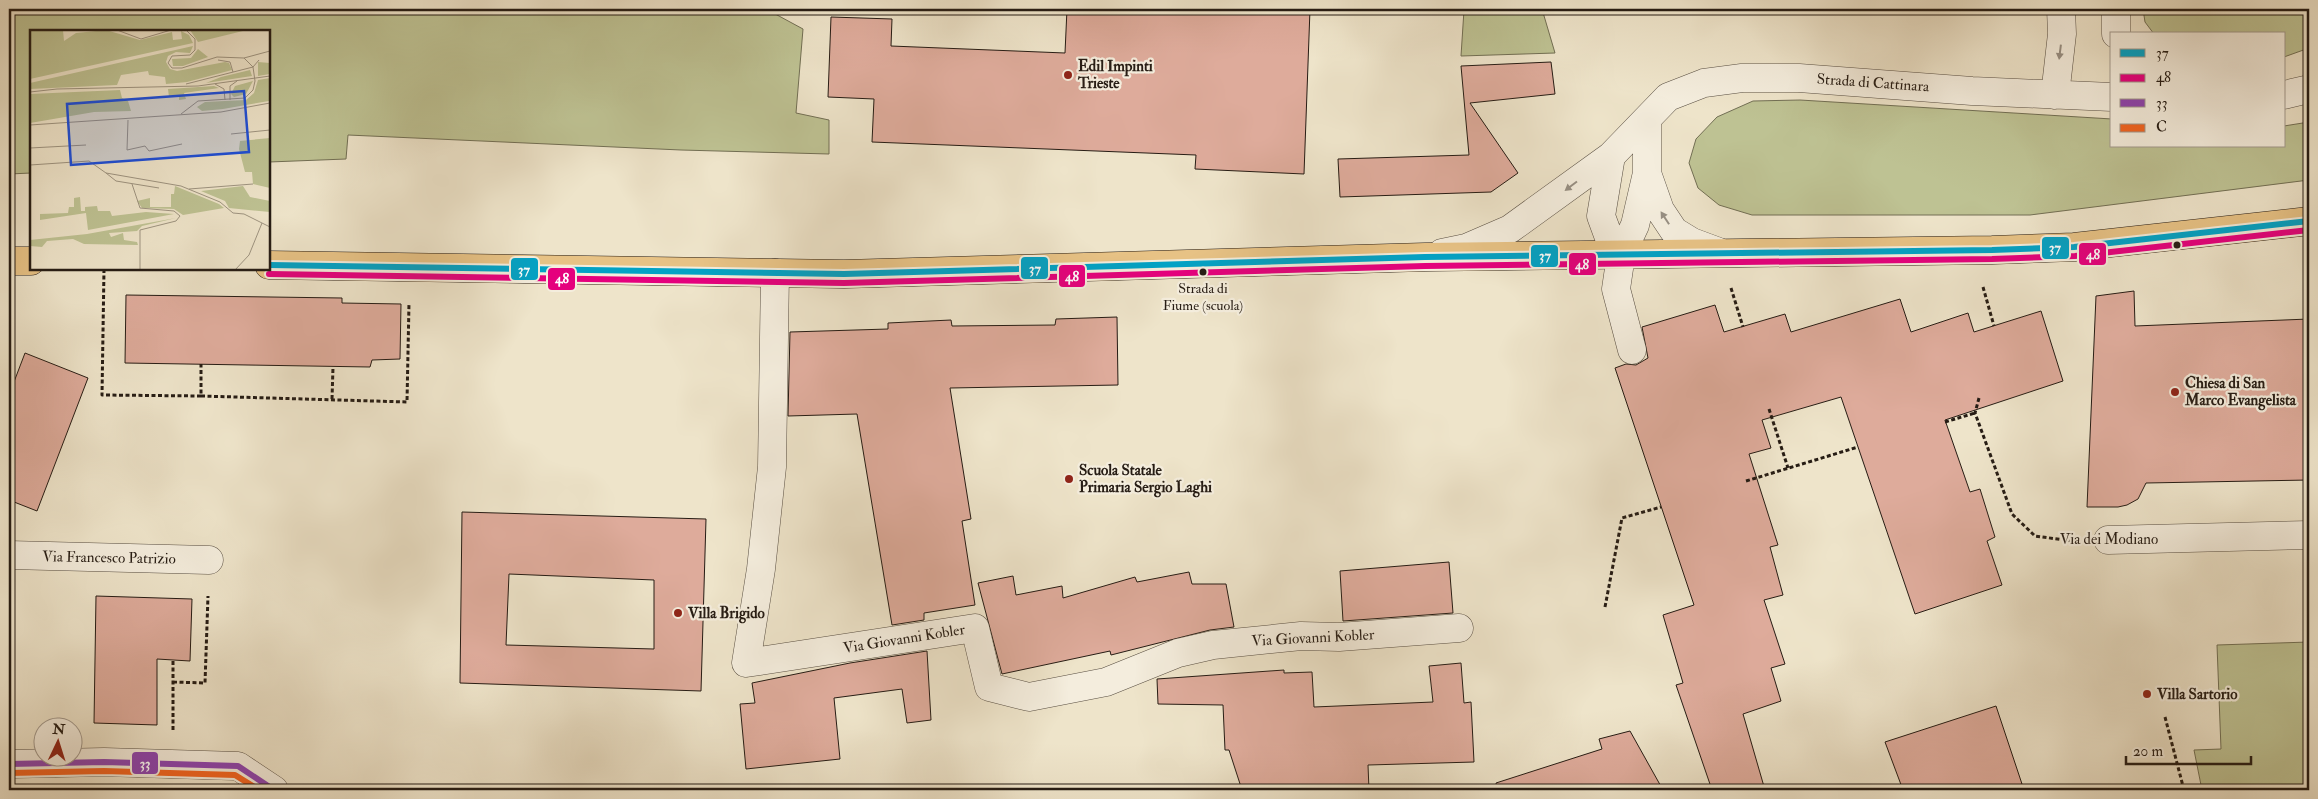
<svg xmlns="http://www.w3.org/2000/svg" width="2318" height="799" viewBox="0 0 2318 799" font-family="'IM FELL Double Pica',serif">
  <rect width="100%" height="100%" fill="#eee4ca"/>
  <filter id="stains"><feTurbulence type="fractalNoise" baseFrequency=".004" numOctaves="4"/><feColorMatrix values="0 0 0 0 .2 0 0 0 0 .09 0 0 0 0 .02 0 0 0 .5 -.17"/></filter>
  <radialGradient id="worn" r=".72"><stop offset=".6" stop-color="#630" stop-opacity="0"/><stop offset="1" stop-color="#630" stop-opacity=".3"/></radialGradient>
  <path fill="#bec293" stroke="#726f54" d="M9,9h757l37,20 -7,84 33,7v34l-148,-4 -333,-15 -2,24 -77,3v-131h-238v142l-22,1z
    M1332,9h210l13,44 -94,3 3,-46 -131,4z
    M2143,9h166v39l-25,9v-23h-130l-9,-12z
    M1800,100l312,19v27h172v-20l25,-4v58l-279,35h-278l-33,-10 -21,-17 -9,-25 7,-24 21,-22 36,-16z
    M2309,642v148h-107l-8,-40 27,-1 -4,-104z"/>
  <path fill="#deab9b" stroke="#261c14" fill-rule="evenodd" d="M1067,9h243l-6,165 -109,-5 1,-14 -324,-13 2,-43 -46,-2 3,-80 61,2 -1,27 174,7z
    M1551,62l4,32 -85,9 48,70 -27,19 -151,5 -2,-38 131,-4 -8,-89z
    M2134,291l1,35 174,-7v161l-163,3 -8,16 -11,6 -9,2h-31l9,-211z
    M126,295l216,3v5l59,1 -1,55 -28,1 -2,7 -245,-4z
    M1900,299l11,33 57,-19 6,19 67,-21 22,70 -118,39 25,72 10,-3 15,48 -8,4 15,44 -87,29 -74,-217 -79,23 9,28 -22,6 29,91 -8,2 13,48 -19,5 21,64 -14,4 10,33 -38,13 22,76h-53l-36,-105 7,-2 -20,-68 31,-10 -79,-237 11,-4 10,1 12,-7 -6,-31 73,-22 9,27 61,-18 6,18z
    M1117,317l1,68 -168,3 21,131 -9,2 13,84 -51,8v7l-32,5 -35,-211 -69,2 2,-84 98,-3v-6l63,-3 1,6 103,-1 1,-6z
    M25,353l63,25 -51,133 -28,-11v-105z
    M462,512l244,7 -5,172 -241,-8zM509,574l145,6v69l-148,-4z
    M1449,562l4,51 -110,8 -3,-50z
    M1189,572l3,12h34l8,43 -24,3 -99,25 -1,-4 -108,23 -24,-91 35,-7 3,19 46,-9 1,12 72,-21 2,5z
    M96,596l96,3 -2,62 -33,-2v66l-63,-2z
    M927,651l4,69 -24,3 -5,-34 -68,9 6,61 -94,10 -6,-65 15,-1 -3,-20 98,-20z
    M1461,663l3,40 7,-1 3,60 -106,3 1,25h-127l-13,-40h-4l-2,-45 -65,-1 -1,-25 127,-9v3l28,-1 2,35 119,-5 -4,-36z
    M1996,706l26,78 -22,6h-97l-18,-48z
    M1630,731l33,59h-166l-1,-7 106,-34 -3,-10z"/>
  <g fill="none" stroke-linecap="round" stroke-linejoin="round">
    <defs>
      <path id="minor" d="M2116,9v25
        M2055,95l7,-61 -1,-25
        M2284,95l25,-6
        M1647,120v53l13,37 14,21 18,11 27,10
        M1611,156l-10,60 7,19 13,20
        M1442,253l24,-5 44,-19 101,-73 57,-59 36,-14 38,-5h57l173,13 140,6
        M775,273l-3,194 -11,102 -15,94 229,-35 14,59 40,10 77,-15 72,-29 35,-8 88,-9 38,1 120,-9
        M1632,350l-16,-61 5,-34 14,-30 12,-52
        M2108,540l201,-5
        M9,555l200,5
        M9,764l95,-2 134,4 36,24"/>
      <path id="major" d="M9,261h22
        M269,265l575,9 581,-17 567,-7 82,-3 235,-26"/>
    </defs>
    <use href="#minor" stroke="#584e42" stroke-width="29"/>
    <use href="#major" stroke="#261c14" stroke-width="29"/>
    <path stroke="#261c14" stroke-width="3" stroke-dasharray="4 2.5" stroke-linecap="butt" d="M104,269l-2,126 99,1v-32
      M1983,287l11,39
      M1731,288l12,39
      M201,396l206,6 2,-99
      M1979,398l-4,15 37,101 23,22 37,5
      M332,399l1,-32
      M1769,409l19,59
      M1945,422l30,-9
      M1746,481l112,-34
      M1605,607l17,-89 39,-11
      M173,682l32,1 3,-87
      M2165,717l19,73
      M173,730v-70"/>
    <use href="#minor" stroke="#f4eddd" stroke-width="28"/>
    <use href="#major" stroke="#e7c285" stroke-width="28"/>
    <defs>
      <path id="bus-1" d="M269,265l575,9 581,-17 567,-7 82,-3 235,-26"/>
      <path id="bus-2" d="M269,274l575,9 581,-17 567,-7 83,-3 234,-26"/>
      <path id="bus-3" d="M9,764l95,-2 134,4 36,24"/>
      <path id="bus-4" d="M9,773l95,-2 131,4 24,15"/>
    </defs>
    <use href="#bus-1" stroke="#f4eddd" stroke-width="10"/>
    <use href="#bus-2" stroke="#f4eddd" stroke-width="10"/>
    <use href="#bus-3" stroke="#f4eddd" stroke-width="10"/>
    <use href="#bus-4" stroke="#f4eddd" stroke-width="10"/>
    <use href="#bus-1" stroke="#02a2c5" stroke-width="6"/>
    <use href="#bus-2" stroke="#e5007d" stroke-width="6"/>
    <use href="#bus-3" stroke="#8e44ad" stroke-width="6"/>
    <use href="#bus-4" stroke="#f26522" stroke-width="6"/>
  </g>
  <defs><path id="oneway-solid" d="M-6-.8H1V-3.2L6.5 0L1 3.2V.8H-6Z" transform="scale(1.25)"/></defs>
  <g fill="#978f83">
    <use href="#oneway-solid" transform="translate(2060 52) rotate(97)"/>
    <use href="#oneway-solid" transform="translate(1571 186) rotate(143)"/>
    <use href="#oneway-solid" transform="translate(1665 218) rotate(-123)"/>
  </g>
  <g fill="#8f2418" stroke="#f4eddd" stroke-width="2">
    <circle cx="1068" cy="75" r="5"/>
    <circle cx="2175" cy="392" r="5"/>
    <circle cx="1069" cy="479" r="5"/>
    <circle cx="678" cy="613" r="5"/>
    <circle cx="2147" cy="694" r="5"/>
  </g>
  <g fill="#261c14" stroke="#f4eddd" stroke-width="2">
    <circle cx="2177" cy="245" r="4.5"/>
    <circle cx="1203" cy="272" r="4.5"/>
  </g>
  <g text-anchor="middle" dominant-baseline="central" stroke-width="4.5" stroke-linejoin="round" paint-order="stroke">
    <g font-size="14" fill="#261c14" stroke="#f4eddd">
      <text x="1203" y="288">Strada di<tspan x="1203" dy="17">Fiume (scuola)</tspan></text>
    </g>
    <g font-size="15" font-weight="bold" fill="#261c14" stroke="#f4eddd" text-anchor="start">
      <text x="1078" y="66">Edil Impinti<tspan x="1078" dy="17">Trieste</tspan></text>
      <text x="2185" y="383">Chiesa di San<tspan x="2185" dy="17">Marco Evangelista</tspan></text>
      <text x="1079" y="470">Scuola Statale<tspan x="1079" dy="17">Primaria Sergio Laghi</tspan></text>
      <text x="688" y="613">Villa Brigido</text>
      <text x="2157" y="694">Villa Sartorio</text>
    </g>
    <g font-size="15" fill="#261c14" stroke="#f4eddd">
      <text transform="translate(1873 83) rotate(4)">Strada di Cattinara</text>
      <text x="2109" y="539">Via dei Modiano</text>
      <text transform="translate(109 558) rotate(1)">Via Francesco Patrizio</text>
      <text transform="translate(1313 638) rotate(-3)">Via Giovanni Kobler</text>
      <text transform="translate(904 639) rotate(-9)">Via Giovanni Kobler</text>
    </g>
  </g>
  <g transform="translate(30 30)">
    <rect width="240" height="240" fill="#eee4ca"/>
    <path d="M0,0h33l1,11 12,-8 30,-3 34,10 32,-8 1,8 9,-1 -1,-8 8,4 4,8 -163,36zM160,0h57l-49,12zM163,16l-3,7 -14,-1 -8,4 -2,6 4,7 7,2 48,-9 4,1 3,7 -45,12 -21,2 -1,-7 -16,-2 -1,-4 -27,4 -4,10 -87,4v-6zM168,19l10,8 -25,9h-10l-1,-7 19,-1zM228,32l12,1v11l-12,2zM220,40l2,6 -46,7 15,-6zM240,48l-1,23 -46,8 -21,2 -5,-4 8,-5 41,-2 8,-7 4,-13zM223,51l-7,13 -12,3 -3,-3 4,-8zM184,56l5,2 -35,5 2,6 -7,1v-3h-10l-1,-8zM90,60l2,8 6,3 3,10 -37,1 -64,11v-29zM240,108v50l-17,-4 -1,-12h-7l-6,-23 1,-8zM145,156l44,18 5,4 -41,7 -9,-6 -32,-1 -5,-7 13,-3v9h21v-13h3zM213,156l7,11 20,4v11l-41,-4 -4,-7 -24,-10zM50,167l1,14h4v-4l12,-1 1,5h12l2,5 34,-4 28,2 -86,16 -2,-17 -46,7v-6l28,-1 1,-6h5v-9zM146,188l-34,8 -5,5 -28,2 2,4 12,-4 1,7 13,2 1,3 -54,-1 -11,-5 -26,2 -5,6 -12,-1v-6l57,-6z" fill="#bec293"/>
    <path fill="none" stroke="#9e9481" stroke-width="1" d="M87,0l24,9 30,-9M214,28l26,-7M188,30l12,2 3,10M156,54l67,-17 6,-7M185,54l9,5 1,11M0,62l27,-3 141,-3 72,-10M200,70v-14l7,-5M151,84l17,-13 47,-3 8,-8 2,-9 -2,-14 -9,-9 -27,-1 -35,11h-10l-4,-5 4,-7 18,-1 5,-5v-11l-9,-9M98,90l-1,30 18,-4 4,5 33,-7M0,95l191,-13 49,-9M201,104l39,-4M0,118l56,-3M0,135l59,-4 17,12 75,13 39,16 13,11 11,1 26,13M76,143l10,8 43,7M102,154l8,24 34,3 6,5 -4,5 -36,9v40M159,159l64,-5M205,240l14,-15 13,-32"/>
    <path fill="#1d4ed8" fill-opacity="0.15" stroke="#1d4ed8" stroke-width="2.5" d="M214,61l5,61 -178,13 -4,-61z"/>
    <rect width="240" height="240" fill="none" stroke="#261c14" stroke-width="2.5"/>
  </g>
  <g stroke="#f4eddd" stroke-width="2">
    <rect x="2041" y="236" width="29" height="24" rx="5" fill="#02a2c5"/>
    <rect x="2078" y="242" width="29" height="24" rx="5" fill="#e5007d"/>
    <rect x="1530" y="244" width="29" height="24" rx="5" fill="#02a2c5"/>
    <rect x="1568" y="252" width="29" height="24" rx="5" fill="#e5007d"/>
    <rect x="1020" y="256" width="29" height="24" rx="5" fill="#02a2c5"/>
    <rect x="510" y="257" width="29" height="24" rx="5" fill="#02a2c5"/>
    <rect x="1058" y="264" width="28" height="24" rx="5" fill="#e5007d"/>
    <rect x="547" y="267" width="29" height="24" rx="5" fill="#e5007d"/>
    <rect x="131" y="751" width="28" height="24" rx="5" fill="#8e44ad"/>
  </g>
  <g font-size="14" text-anchor="middle" font-weight="bold" fill="#fff">
    <text x="2055" y="252">37</text>
    <text x="2093" y="259">48</text>
    <text x="1545" y="260">37</text>
    <text x="1582" y="269">48</text>
    <text x="1035" y="273">37</text>
    <text x="524" y="274">37</text>
    <text x="1072" y="281">48</text>
    <text x="562" y="283">48</text>
    <text x="145" y="768">33</text>
  </g>
  <rect width="2318" height="799" fill="none" stroke="#eee4ca" stroke-width="30"/>
  <rect x="10" y="10" width="2298" height="779" fill="none" stroke="#261c14" stroke-width="2.5"/>
  <rect x="15" y="15" width="2288" height="769" fill="none" stroke="#261c14"/>
  <rect x="2110" y="32" width="175" height="115" fill="#f4eddd" stroke="#a2998d"/>
  <rect x="2120" y="49" width="25" height="8" fill="#02a2c5" stroke="#a2998d"/>
  <text x="2156" y="58" font-size="15" fill="#261c14">37</text>
  <rect x="2120" y="74" width="25" height="8" fill="#e5007d" stroke="#a2998d"/>
  <text x="2156" y="82" font-size="15" fill="#261c14">48</text>
  <rect x="2120" y="99" width="25" height="8" fill="#8e44ad" stroke="#a2998d"/>
  <text x="2156" y="108" font-size="15" fill="#261c14">33</text>
  <rect x="2120" y="124" width="25" height="8" fill="#f26522" stroke="#a2998d"/>
  <text x="2156" y="132" font-size="15" fill="#261c14">C</text>
  <g transform="translate(58 742) rotate(4)"><circle r="24" fill="#f4eddd" stroke="#a2998d"/>
  <path d="M0-4L9 19L0 12L-9 19Z" fill="#8f2418"/>
  <text y="-8" font-size="14" font-weight="bold" text-anchor="middle" fill="#261c14">N</text>
  </g>
  <path d="M2126 756v8h125v-8" fill="none" stroke="#261c14" stroke-width="2.5"/>
  <text x="2133" y="756" font-size="15" fill="#261c14" stroke="#f4eddd" stroke-width="4" paint-order="stroke">20 m</text>
  <rect width="100%" height="100%" filter="url(#stains)"/>
  <rect width="100%" height="100%" fill="url(#worn)"/>
</svg>
